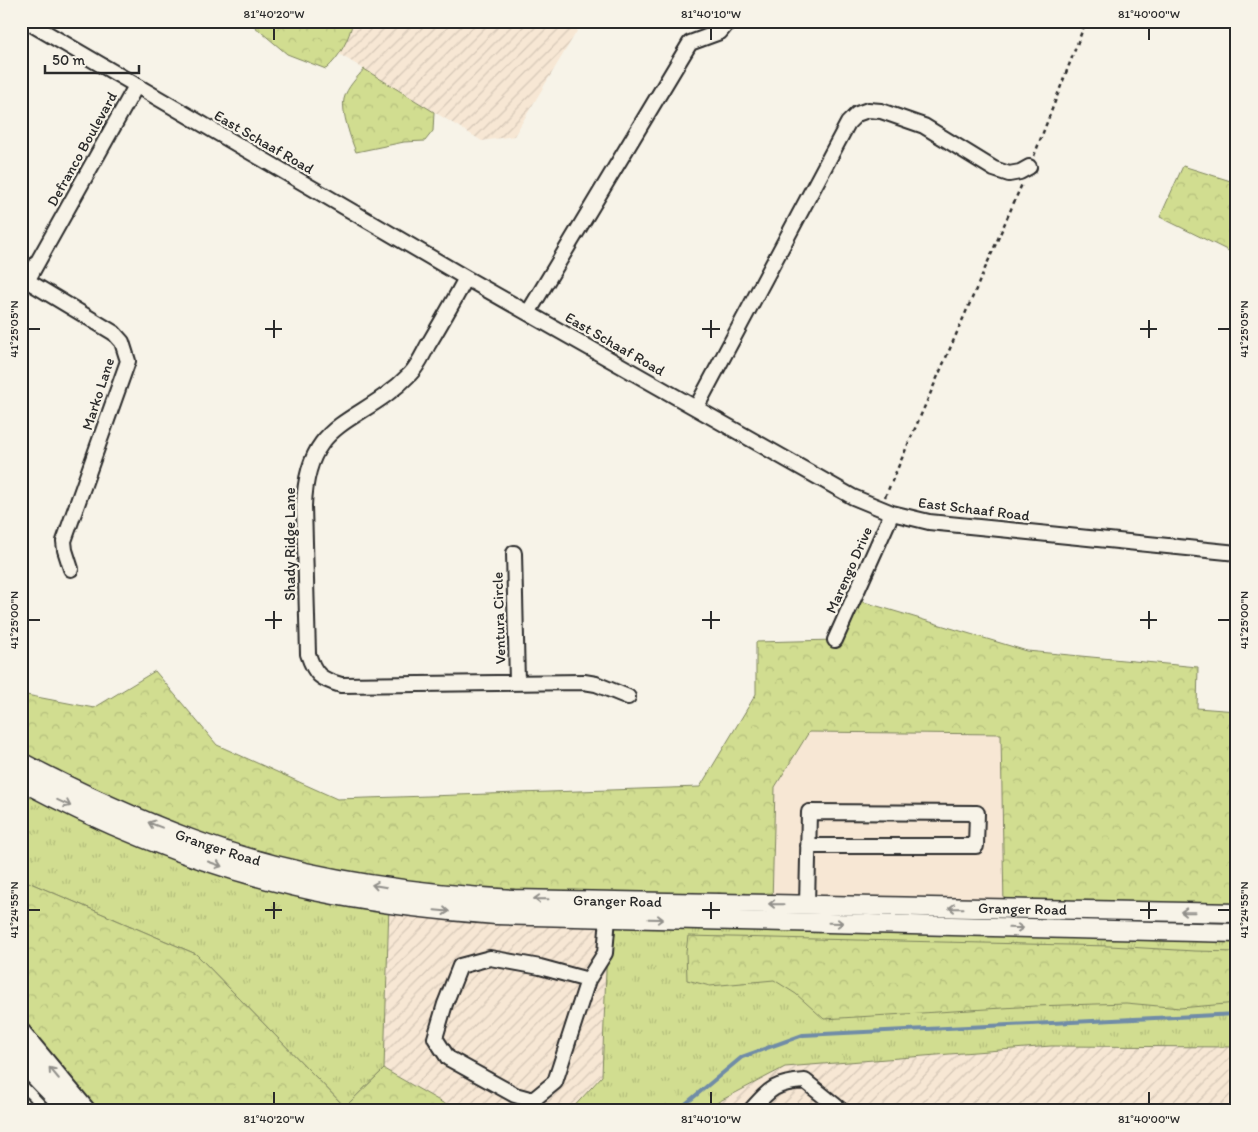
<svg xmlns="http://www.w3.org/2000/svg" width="1258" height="1132" viewBox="0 0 1258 1132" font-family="Itim,sans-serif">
  <defs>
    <pattern id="industrial-furrows" width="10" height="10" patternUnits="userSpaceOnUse" patternTransform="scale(1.25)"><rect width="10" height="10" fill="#f7e7d4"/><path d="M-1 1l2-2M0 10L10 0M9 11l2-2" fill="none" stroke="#d4c6b6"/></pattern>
    <pattern id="grass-tufts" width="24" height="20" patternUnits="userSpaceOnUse" patternTransform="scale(1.25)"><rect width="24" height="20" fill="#d1dd90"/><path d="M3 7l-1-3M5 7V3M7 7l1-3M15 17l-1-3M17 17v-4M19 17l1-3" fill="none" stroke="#b4be7c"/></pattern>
    <pattern id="forest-crowns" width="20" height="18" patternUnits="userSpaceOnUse" patternTransform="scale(1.25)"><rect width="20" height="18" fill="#d1dd90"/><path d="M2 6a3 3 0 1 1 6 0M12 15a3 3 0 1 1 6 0" fill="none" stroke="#b4be7c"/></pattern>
  </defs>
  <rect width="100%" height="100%" fill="#f7f3e8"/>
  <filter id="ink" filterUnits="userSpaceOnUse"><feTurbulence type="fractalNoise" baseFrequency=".02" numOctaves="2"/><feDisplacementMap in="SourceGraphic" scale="10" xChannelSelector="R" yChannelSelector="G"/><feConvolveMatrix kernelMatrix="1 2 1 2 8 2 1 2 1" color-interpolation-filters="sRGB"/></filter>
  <g filter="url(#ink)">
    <path fill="#f7e7d4" d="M809,732l192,2 3,175 -232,-5 3,-117z"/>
    <path fill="url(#industrial-furrows)" d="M333,21h250l-69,115 -32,5 -161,-98z
      M389,904l219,14 -6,158 -32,35h-113l-73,-42z
      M1051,1046l186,1v64h-527l8,-9 67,-35z"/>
    <path fill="url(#grass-tufts)" stroke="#7e845e" d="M21,781l368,123 -5,165 -39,38 -149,-153 -175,-75z
      M608,918l629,15v114l-186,-1 -266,21 -67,35 -8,9h-140l32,-35z"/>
    <path fill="url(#forest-crowns)" stroke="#7e845e" d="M248,21h105c-4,18 -13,36 -27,48l-39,-15z
      M364,69l70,43 -1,19 -8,10 -21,1 -48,10c-5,-12 -15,-41 -12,-53 3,-12 13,-21 20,-30z
      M1183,166l54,17v72l-77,-38z
      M854,599l173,52 171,16 -1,41 40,3v202l-233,-4 -3,-175 -192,-2 -34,55 -3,117 -258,-5 -273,-44 -220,-93v-68l73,14 61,-37 62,74 120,54 363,-12 56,-93v-52l79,-2z
      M21,879l175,75 149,153 39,-38 73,42h-372l-64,-77z
      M688,936l422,10 84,5 43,1v51l-57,5 -54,-5 -91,3 -211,13 -28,-25 -22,-14 -64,6 -23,-6 -1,-28z"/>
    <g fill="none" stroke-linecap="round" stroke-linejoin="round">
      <path stroke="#708ca7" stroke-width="4" d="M677,1111l65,-54 61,-22 434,-21"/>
      <defs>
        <path id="minor" d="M26,21l440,257 387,219 39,16 37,9 308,31
          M21,277l93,56 8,9 6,19 -64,180 1,9 6,19
          M466,278c-12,23 -25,45 -38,67 -5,9 -10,21 -18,29 -50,52 -103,42 -106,132l4,148c7,21 12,25 33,31l243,-3 12,2 32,13
          M27,281l109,-195
          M528,313l162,-270 30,-11 9,-11
          M696,408l152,-285 9,-9 11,-4 13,1 43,15 70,43 15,5 11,-2 9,-5
          M514,553l3,129
          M835,640l57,-127
          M807,905l2,-93 168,1 -1,33h-168
          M588,980l-33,102 -22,18 -18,-5 -67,-37 -13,-20 10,-34 15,-38 30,-8 50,9 48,13 17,-27 3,-35
          M750,1111c20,-22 24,-28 55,-30l37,30"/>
        <g id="major">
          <path id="s1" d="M21,762c55,29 111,55 170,77 103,38 214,54 323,60l723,14"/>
          <path d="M21,781c98,52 203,93 313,114 53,10 107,16 162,20l741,18"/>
        </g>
        <path id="highway" d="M21,1034l64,77
          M21,1060l45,47
          M21,1107l3,4"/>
      </defs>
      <use href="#minor" stroke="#2b2b2b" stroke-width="18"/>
      <use href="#major" stroke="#2b2b2b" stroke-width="21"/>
      <use href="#highway" stroke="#2b2b2b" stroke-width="24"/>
      <path stroke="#2b2b2b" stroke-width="2.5" stroke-dasharray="4 4" stroke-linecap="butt" d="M1034,156l52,-135
        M885,497l137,-313"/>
      <use href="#minor" stroke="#f7f3e8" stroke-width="14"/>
      <use href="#major" stroke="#f7f3e8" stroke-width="18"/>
      <use href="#highway" stroke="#f7f3e8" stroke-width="20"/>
    </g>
    <defs><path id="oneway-shaft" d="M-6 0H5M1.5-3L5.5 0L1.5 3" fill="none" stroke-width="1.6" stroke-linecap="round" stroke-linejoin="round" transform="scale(1.25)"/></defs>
    <g stroke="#918f8a">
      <use href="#oneway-shaft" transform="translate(64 803) rotate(25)"/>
      <use href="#oneway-shaft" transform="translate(155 825) rotate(-159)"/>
      <use href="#oneway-shaft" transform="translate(215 864) rotate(19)"/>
      <use href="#oneway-shaft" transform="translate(379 886) rotate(-170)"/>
      <use href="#oneway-shaft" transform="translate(541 899) rotate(-179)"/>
      <use href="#oneway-shaft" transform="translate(776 904) rotate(-179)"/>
      <use href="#oneway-shaft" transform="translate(956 908) rotate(-179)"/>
      <use href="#oneway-shaft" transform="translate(442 911) rotate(5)"/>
      <use href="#oneway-shaft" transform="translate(1188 912) rotate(-179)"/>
      <use href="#oneway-shaft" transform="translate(656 919) rotate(1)"/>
      <use href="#oneway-shaft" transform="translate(836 923) rotate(1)"/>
      <use href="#oneway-shaft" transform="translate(1016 928) rotate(1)"/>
      <use href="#oneway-shaft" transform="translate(54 1073) rotate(-130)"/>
    </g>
  </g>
  <path fill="none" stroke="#2b2b2b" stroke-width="2" d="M274,28v12M711,28v12M1149,28v12M274,320v18M711,320v18M1149,320v18M28,329h12M265,329h17M702,329h18M1140,329h17M1218,329h12M274,611v18M711,611v18M1149,611v18M28,620h12M265,620h17M702,620h18M1140,620h17M1218,620h12M274,902v17M711,902v17M1149,902v17M28,910h12M265,910h17M702,910h18M1140,910h17M1218,910h12M274,1092v12M711,1092v12M1149,1092v12"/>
  <g text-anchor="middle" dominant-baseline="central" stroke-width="4.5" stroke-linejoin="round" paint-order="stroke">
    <g font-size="15" fill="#2b2b2b" stroke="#f7f3e8">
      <text transform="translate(264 142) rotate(30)">East Schaaf Road</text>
      <text transform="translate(82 149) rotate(-61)">Defranco Boulevard</text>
      <text transform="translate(615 344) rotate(30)">East Schaaf Road</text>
      <text transform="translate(98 394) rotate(-72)">Marko Lane</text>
      <text transform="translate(974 509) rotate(7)">East Schaaf Road</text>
      <text transform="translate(290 544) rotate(-90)">Shady Ridge Lane</text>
      <text transform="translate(849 570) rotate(-66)">Marengo Drive</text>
      <text transform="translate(499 618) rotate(-92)">Ventura Circle</text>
      <text stroke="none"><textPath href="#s1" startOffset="215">Granger Road</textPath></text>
      <text stroke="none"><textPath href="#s1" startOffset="620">Granger Road</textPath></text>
      <text stroke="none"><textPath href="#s1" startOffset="1025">Granger Road</textPath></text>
    </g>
  </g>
  <rect width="1258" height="1132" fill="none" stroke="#f7f3e8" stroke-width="55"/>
  <path d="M45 65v8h94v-8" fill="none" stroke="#2b2b2b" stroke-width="2.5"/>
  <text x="52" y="65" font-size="15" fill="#2b2b2b" stroke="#f7f3e8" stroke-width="4" paint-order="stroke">50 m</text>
  <rect x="28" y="28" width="1202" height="1076" fill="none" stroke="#2b2b2b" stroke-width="2"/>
  <g font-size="12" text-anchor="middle" fill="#2b2b2b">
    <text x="274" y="18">81°40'20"W</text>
    <text x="711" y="18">81°40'10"W</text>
    <text x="1149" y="18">81°40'00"W</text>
    <text transform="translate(14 329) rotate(-90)" y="4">41°25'05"N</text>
    <text transform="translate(1244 329) rotate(-90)" y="4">41°25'05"N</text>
    <text transform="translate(14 620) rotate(-90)" y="4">41°25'00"N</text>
    <text transform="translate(1244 620) rotate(-90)" y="4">41°25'00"N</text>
    <text transform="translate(14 910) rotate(-90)" y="4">41°24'55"N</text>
    <text transform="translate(1244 910) rotate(-90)" y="4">41°24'55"N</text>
    <text x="274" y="1123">81°40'20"W</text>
    <text x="711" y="1123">81°40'10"W</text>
    <text x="1149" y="1123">81°40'00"W</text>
  </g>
</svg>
